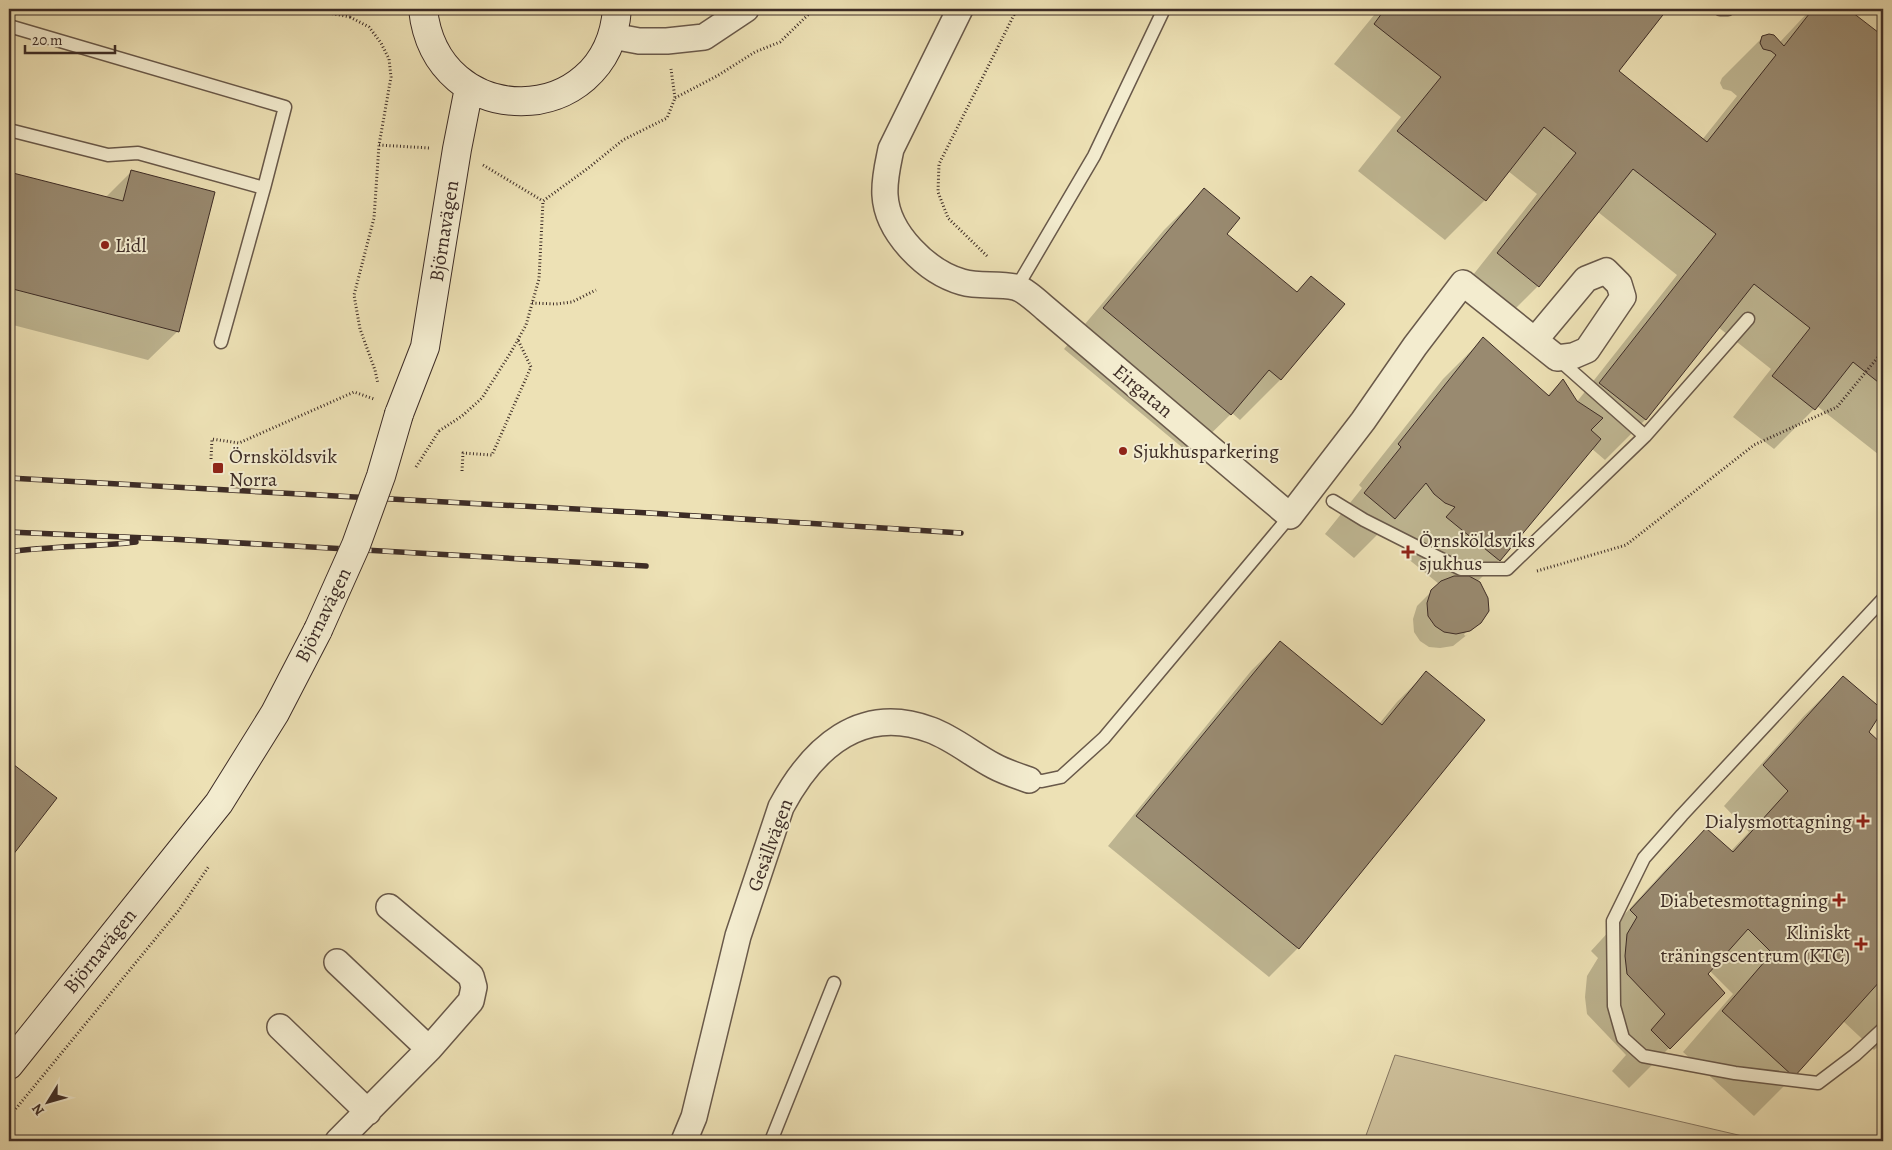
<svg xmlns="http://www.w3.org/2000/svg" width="1892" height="1150" viewBox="0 0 1892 1150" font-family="Alegreya,serif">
  <rect width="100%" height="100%" fill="#ede1b5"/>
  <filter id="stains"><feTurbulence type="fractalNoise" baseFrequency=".004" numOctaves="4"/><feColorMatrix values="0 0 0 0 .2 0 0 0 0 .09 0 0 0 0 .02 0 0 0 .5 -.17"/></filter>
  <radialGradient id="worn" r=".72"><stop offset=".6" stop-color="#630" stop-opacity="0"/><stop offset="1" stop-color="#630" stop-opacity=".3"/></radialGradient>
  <path fill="#cfc29d" stroke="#867762" d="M1395,1055l369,86h-400z"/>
  <path fill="#0003" d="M1379,9h282l4,3 -48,59 85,69 35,-44 -6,-5 -8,-2 -3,-6 2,-5 41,-41 16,6 32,-34h35l37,29v420l-66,-52 -43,43 -41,-32 38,-48 -53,-42 -73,93 -40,40 -14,-12 -92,112 -22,22 3,40 -9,9v-2l-7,5 1,2 3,-2 -15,12 -13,2 -11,-1 -9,-6 -6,-9 -1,-13 4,-13 22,-22 -32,-26 10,-10 -30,-23 -33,33 -29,-24 37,-46 -3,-3 84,-106 40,-40 64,57 15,-15 14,22 101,-128 -79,-63 -60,74 -40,40 -40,-32 79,-100 -29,-23 -23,29 -40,40 -87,-69 43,-54 -67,-53z
    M132,171l46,160 -30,29 -139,-36v-151l96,25z
    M1204,190l21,44 71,59 15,-15 32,27 -63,75 -40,40 -8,-7 -42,41 -126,-105 100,-119z
    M1280,642l99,82 18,-22 29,-29 -128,275 -29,29 -161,-131 143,-175z
    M1843,677l24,56 16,14v295l-9,8 -31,-29 -49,55 -40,40 -71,-64 50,-58 -24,-24 -40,78 -40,40 -17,-17 14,-16 -39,-41 -2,-17 2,-21 11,-18 -7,-7 75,-82 40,-40 24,23 19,-20 -25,-26 79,-89z
    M9,763l46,36 -46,59z"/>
  <path fill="#998a70" stroke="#3d2c26" d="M1385,9h278l3,2 -47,60 88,71 69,-87 -5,-4 -8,-2 -3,-6 2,-7 7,-2 5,1 10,11 29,-37h35l35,27v350l-30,-24 -38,48 -43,-34 38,-48 -56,-44 -108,136 -47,-37 117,-149 -83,-65 -94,118 -42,-34 79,-100 -32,-26 -58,74 -89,-70 44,-54 -67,-53z
    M131,170l84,22 -36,140 -170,-44v-116l114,29z
    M1204,188l36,30 -13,16 70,58 14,-16 34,28 -64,76 -12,-10 -38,45 -128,-107z
    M1483,337l66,59 14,-17 14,22 26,17 -12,12 10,9 -101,122 -54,-44 9,-10 -10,-4 -11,-9 -8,-11 -31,36 -31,-26 37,-46 -3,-3z
    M1454,576h15l11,6 8,16 1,13 -8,12 -11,8 -14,3 -12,-2 -9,-6 -7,-10 -1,-13 4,-13 10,-9z
    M1280,641l102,84 44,-54 59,49 -186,229 -163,-133z
    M1843,676l40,34 -14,22 14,13v236l-2,-1 -87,97 -72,-66 50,-58 -24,-24 -40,45 17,19 -55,56 -19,-19 14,-16 -38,-40 -2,-18 2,-22 10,-17 -7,-7 76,-82 27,24 55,-61 -25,-26z
    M9,761l48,37 -48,62z"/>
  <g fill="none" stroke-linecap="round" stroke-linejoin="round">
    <defs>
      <path id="lane" d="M1720,9h8
        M9,26l276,81 -21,81 -126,-35 -30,2 -99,-25
        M1017,287l77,-131 70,-147
        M221,342l43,-154
        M1557,358l88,78
        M1333,501l31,19 97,49h46l138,-133 103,-117
        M1883,599l-201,216 -38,43 -31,63 1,85 9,32 20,18 92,17 83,10 37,-28 28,-26
        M1029,780l13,1 19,-4 43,-39 186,-222
        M771,1141l63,-158"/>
      <path id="street" d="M960,9l-69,140c-3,15 -7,30 -6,46 2,38 42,77 77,87 17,5 36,1 53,5 9,2 24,16 31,22l244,207 73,-95 52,-75 48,-63 94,75 16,-2 14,-6 36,-53 -4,-13 -13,-13 -20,8 -51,61
        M612,36l27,5h28l37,-4 42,-28
        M337,962l92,87
        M280,1027l88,85
        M338,1141l91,-92 42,-48 3,-14 -3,-11 -82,-69
        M684,1141l10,-24 44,-181 43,-129c31,-58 79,-104 150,-77 22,8 42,25 63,36 11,6 24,10 35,14"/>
      <path id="secondary" d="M423,9c13,124 185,122 194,0
        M399,414l26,-67 32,-198 12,-61
        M9,1065l210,-262 56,-90 43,-83"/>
    </defs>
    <use href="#lane" stroke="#69594a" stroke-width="15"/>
    <use href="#street" stroke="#69594a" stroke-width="28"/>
    <use href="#secondary" stroke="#3d2c26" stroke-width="30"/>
    <path stroke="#3d2c26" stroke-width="3" stroke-dasharray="1 2.5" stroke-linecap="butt" d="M308,9l42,8 2,-8
      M350,17l19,10 12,16 8,16 2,18 -12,68 -5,73 -20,77 6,34 15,41 3,14
      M675,98l42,-22 38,-24 25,-10 34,-33
      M379,145l50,3
      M483,165l60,36
      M987,256l-39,-38 -10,-26 1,-28 78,-155
      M532,303l24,1 16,-2 24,-12
      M439,431l23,-15 20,-18 29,-46 15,-27 13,-46 4,-78 44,-32 36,-29 44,-22 8,-20 -4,-29
      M211,459l1,-20 27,4 115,-51 20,7
      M462,471l1,-18 29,2 39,-88 -13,-27
      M1537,571l89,-26 128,-100 83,-38 46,-56
      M9,1117l170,-207 30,-44"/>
    <use href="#lane" stroke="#f3eccf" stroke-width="12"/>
    <use href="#street" stroke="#f3eccf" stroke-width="25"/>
    <use href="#secondary" stroke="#f3eccf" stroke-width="28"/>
    <defs>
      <path id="rail" d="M9,478l640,35 312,20
        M9,532l161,7 476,27
        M9,552c42,-6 84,-5 127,-10"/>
    </defs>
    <use href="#rail" stroke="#3d2c26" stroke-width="5.5"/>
    <use href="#rail" stroke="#f3eccf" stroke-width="4" stroke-dasharray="11" stroke-linecap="butt"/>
    <defs>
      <path id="secondary-bridge" d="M318,630l38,-85 25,-69 18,-62"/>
    </defs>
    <use href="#secondary-bridge" stroke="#3d2c26" stroke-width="30" stroke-linecap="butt"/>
    <path stroke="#3d2c26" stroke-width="3" stroke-dasharray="1 2.5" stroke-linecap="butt" d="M416,467l23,-36"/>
    <use href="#secondary-bridge" stroke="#f3eccf" stroke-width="28"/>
  </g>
  <g fill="#8f2418" stroke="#f3eccf" stroke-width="2">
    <circle cx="105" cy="245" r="5"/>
    <circle cx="1123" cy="451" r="5"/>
    <rect x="212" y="462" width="12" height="12" rx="2.5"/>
    <path d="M1405.5 544.5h5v5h5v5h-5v5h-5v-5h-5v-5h5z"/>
    <path d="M1860.5 813.5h5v5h5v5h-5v5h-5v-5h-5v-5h5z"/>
    <path d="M1836.5 892.5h5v5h5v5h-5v5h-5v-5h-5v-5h5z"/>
    <path d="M1858.5 936.5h5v5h5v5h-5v5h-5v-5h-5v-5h5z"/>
  </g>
  <g text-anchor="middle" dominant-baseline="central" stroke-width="4" stroke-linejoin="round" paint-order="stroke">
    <g font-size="20" fill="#3d2c26" stroke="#f3eccf">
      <text transform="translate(444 231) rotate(-81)">Björnavägen</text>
      <text transform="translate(1143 391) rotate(40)">Eirgatan</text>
      <text transform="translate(323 615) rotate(-64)">Björnavägen</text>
      <text transform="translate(770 845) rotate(-70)">Gesällvägen</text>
      <text transform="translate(100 951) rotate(-51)">Björnavägen</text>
    </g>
    <g font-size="20" fill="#3d2c26" stroke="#f3eccf" text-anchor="start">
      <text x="115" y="245">Lidl</text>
      <text x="1133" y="451">Sjukhusparkering</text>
      <text x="229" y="456">Örnsköldsvik<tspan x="229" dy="23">Norra</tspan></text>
      <text x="1419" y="540">Örnsköldsviks<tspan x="1419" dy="23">sjukhus</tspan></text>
      <text x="1852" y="821" text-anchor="end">Dialysmottagning</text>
      <text x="1828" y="900" text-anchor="end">Diabetesmottagning</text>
      <text x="1850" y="932" text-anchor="end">Kliniskt<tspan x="1850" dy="23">träningscentrum (KTC)</tspan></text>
    </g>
  </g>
  <rect width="1892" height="1150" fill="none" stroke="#ede1b5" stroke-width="30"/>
  <rect x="10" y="10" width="1872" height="1130" fill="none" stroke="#3d2c26" stroke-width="2.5"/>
  <rect x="15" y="15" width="1862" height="1120" fill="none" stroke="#3d2c26"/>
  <g transform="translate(48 1102) rotate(233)" stroke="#f3eccf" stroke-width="4" paint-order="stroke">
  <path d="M0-4L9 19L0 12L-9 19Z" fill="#3d2c26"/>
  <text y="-8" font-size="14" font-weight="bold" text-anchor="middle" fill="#3d2c26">N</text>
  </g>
  <path d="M25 45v8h90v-8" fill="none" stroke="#3d2c26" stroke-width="2.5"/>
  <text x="32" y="45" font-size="15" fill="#3d2c26" stroke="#f3eccf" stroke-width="4" paint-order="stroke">20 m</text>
  <rect width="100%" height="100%" filter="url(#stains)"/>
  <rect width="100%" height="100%" fill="url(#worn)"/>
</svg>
